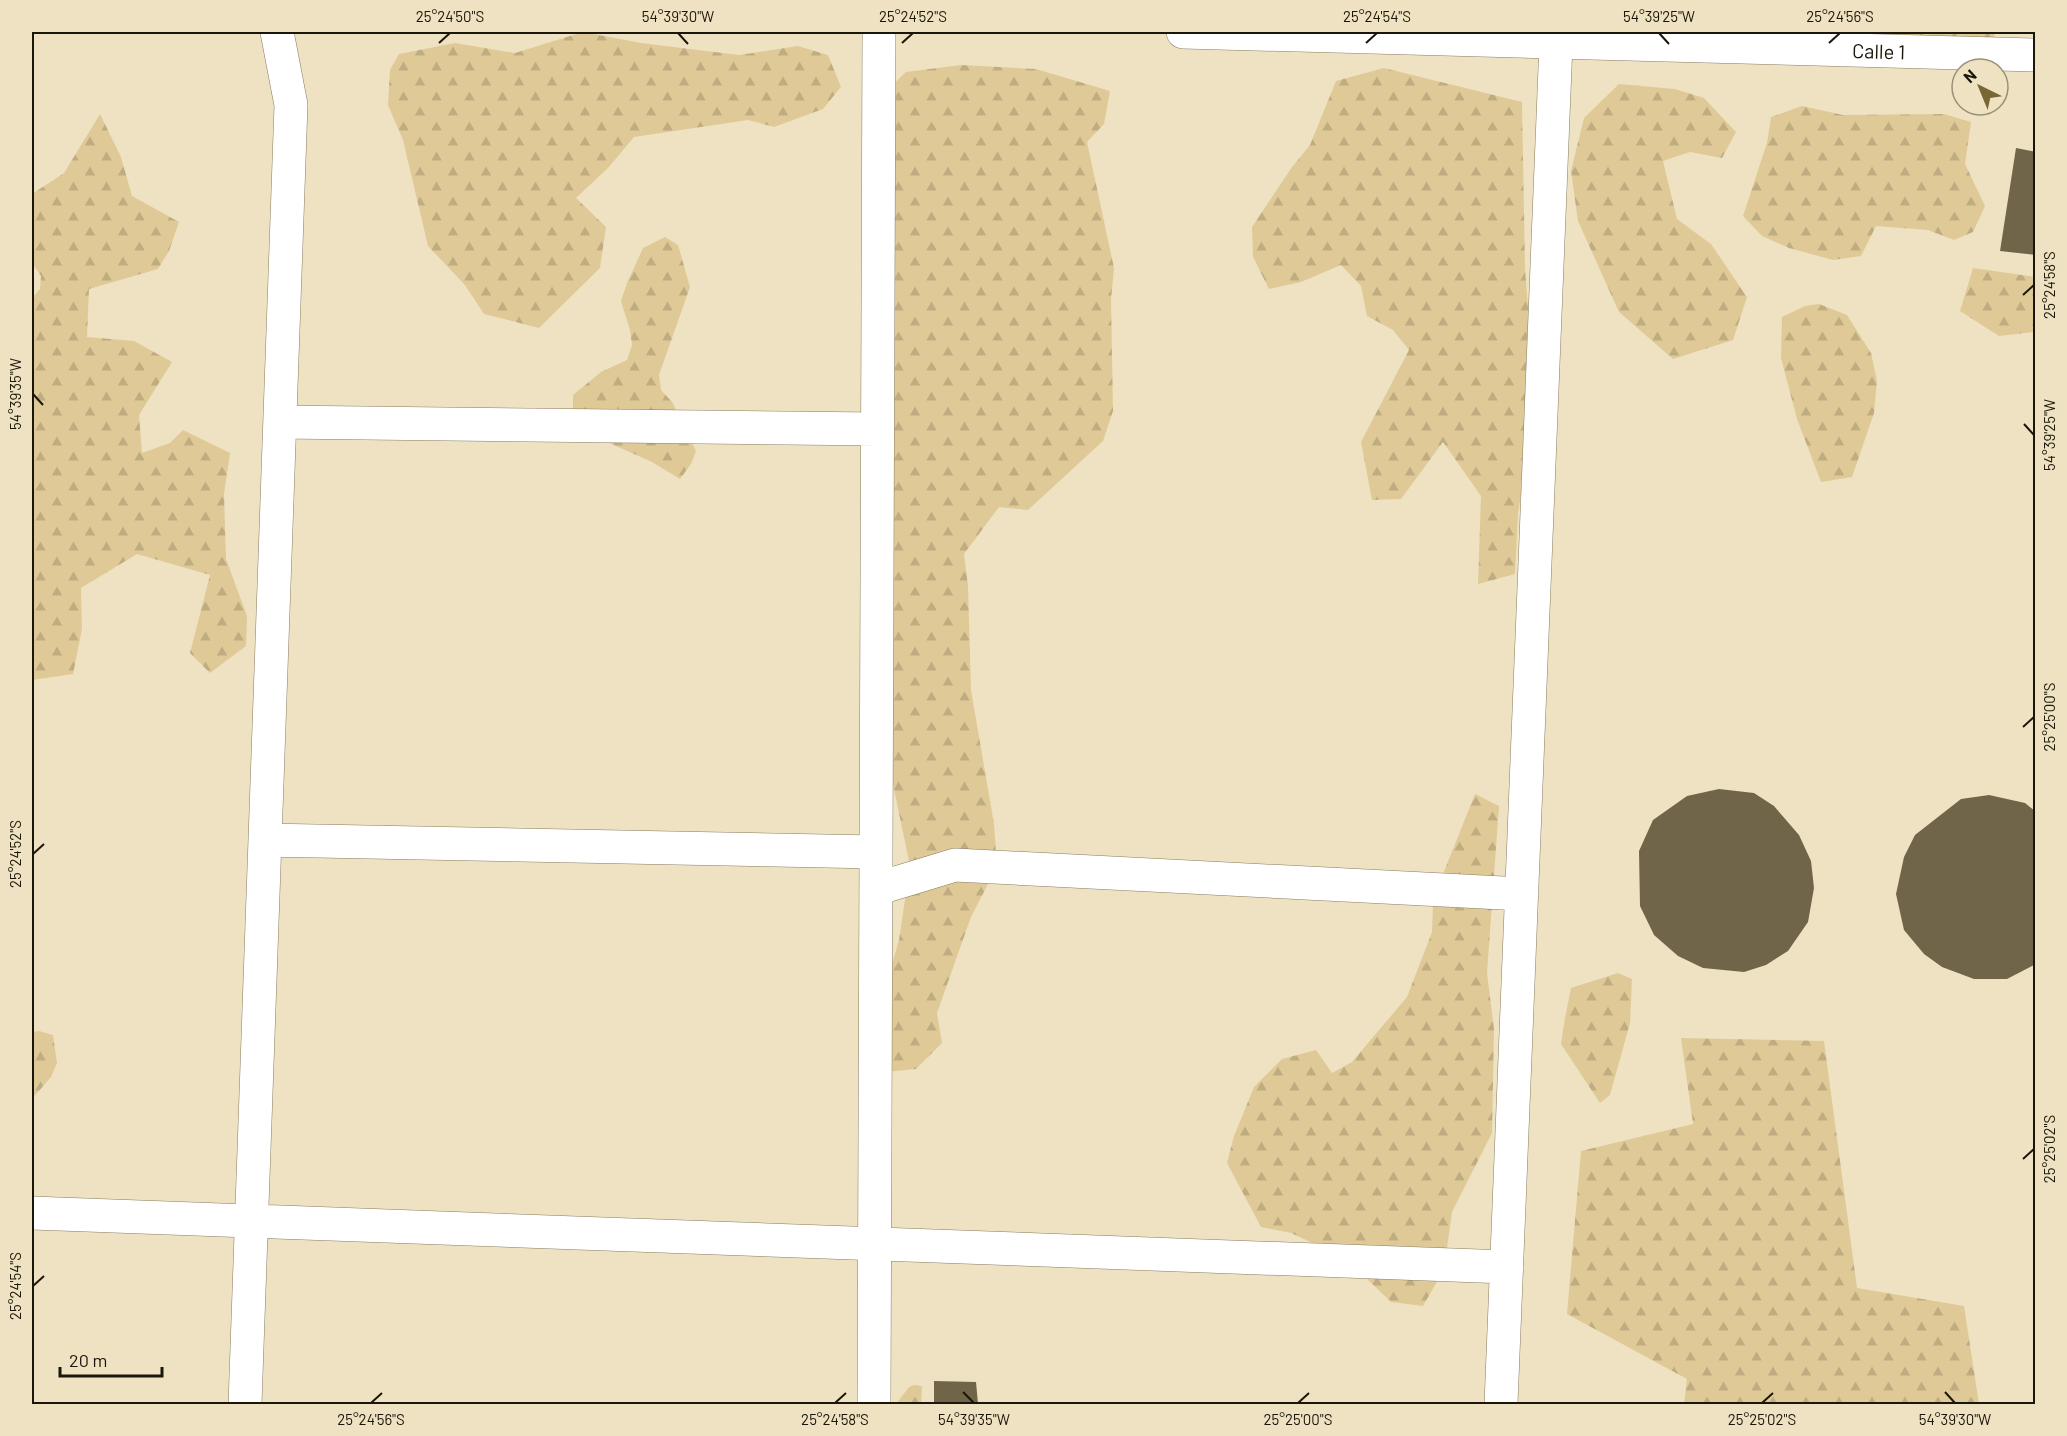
<svg xmlns="http://www.w3.org/2000/svg" width="2067" height="1436" viewBox="0 0 2067 1436" font-family="Barlow,sans-serif">
  <defs>
    <pattern id="forest-firs" width="22" height="20" patternUnits="userSpaceOnUse" patternTransform="scale(1.5)"><rect width="22" height="20" fill="#dfca97"/><path d="M5 1l3.5 6h-7zM16 11l3.5 6h-7z" fill="#bfad81"/></pattern>
  </defs>
  <rect width="100%" height="100%" fill="#efe2c2"/>
  <path fill="url(#forest-firs)" d="M583,32l58,11 98,12 59,-9 30,9 13,32 -18,22 -49,18 -26,-7 -114,17 -26,31 -32,30 30,29 -6,41 -61,60 -55,-14 -19,-29 -37,-39 -25,-106 -15,-35 2,-35 9,-16 56,-11 60,10z
    M1789,32h206l-2,22 -203,-13z
    M961,65l75,4 74,22 -6,33 -17,18 27,126 -3,31 2,112 -10,30 -75,69 -29,-3 -35,47 4,32 3,104 23,134 2,29 -9,33 -16,31 -34,96 5,30 -26,26 -30,3 -3,-77 16,-55 11,-74 -31,-149v-619l27,-26z
    M1384,68l138,34 3,167 11,142 -7,28 -11,75 -3,60 -37,10 3,-88 -38,-54 -42,57 -29,1 -11,-58 48,-92 -16,-20 -26,-14 -6,-30 -20,-21 -40,17 -32,7 -16,-32 -1,-30 40,-60 18,-22 26,-64z
    M1619,84l56,5 29,9 32,34 -14,26 -32,-6 -27,9 14,58 34,25 36,53 -14,43 -60,19 -54,-47 -41,-91 -7,-50 13,-53z
    M1802,106l41,9 101,-1 27,8 -6,42 20,42 -12,26 -19,8 -26,-10 -52,-4 -15,30 -28,4 -44,-12 -27,-12 -19,-20 24,-73 4,-26z
    M100,114l21,43 11,39 47,26 -10,29 -11,18 -69,20 -2,48 47,4 38,21 -33,53 3,38 28,-10 13,-13 47,23 -6,41 2,65 21,57 -1,30 -36,27 -20,-20 20,-78 -73,-21 -56,34 1,41 -9,45 -41,6v-382l8,-9 1,-13 -9,-13v-69l32,-21z
    M665,237l13,8 12,42 -31,88 2,15 11,12 24,49 -5,13 -11,15 -28,-17 -45,-20 -34,-31v-16l28,-23 26,-12 5,-15 -2,-15 -9,-29 6,-18 16,-35z
    M1973,268l62,9v55l-36,4 -39,-25z
    M1819,304l28,11 24,38 6,28 -3,32 -22,64 -31,5 -24,-63 -16,-61 1,-41 23,-11z
    M1475,794l24,12 -12,167 7,56 -2,104 -40,79 -5,36 -9,32 -15,26 -32,-4 -46,-44 -54,-25 -30,-6 -34,-64 7,-27 20,-49 28,-28 34,-9 16,23 20,-11 55,-65 25,-65 1,-27 12,-36z
    M1618,973l14,6 -2,44 -20,72 -10,8 -39,-59 4,-26 6,-30z
    M39,1031l14,4 4,28 -6,14 -19,22v-67z
    M1681,1038l143,3 33,247 107,18 15,98h-295l3,-25 -120,-65 14,-163 112,-27z
    M914,1385l8,1 -1,18h-25l13,-17z"/>
  <path fill="#716549" d="M2016,148l20,4v103l-36,-4z
    M1719,789l35,4 20,13 25,29 12,26 3,27 -6,34 -20,29 -22,14 -22,7 -41,-4 -25,-12 -24,-21 -14,-29 -1,-55 14,-31 34,-24z
    M1989,795l36,8 11,9v152l-29,15h-33l-32,-12 -18,-13 -20,-24 -8,-36 8,-37 11,-22 46,-36z
    M934,1381l42,1 2,22h-44z"/>
  <g fill="none" stroke-linecap="round" stroke-linejoin="round">
    <defs>
      <path id="minor" d="M280,422l597,7
        M265,840l611,12
        M876,889l79,-24 567,29
        M32,1213l1475,54
        M245,1404l46,-1299 -14,-73
        M874,1404l5,-1372
        M1501,1404l55,-1361"/>
      <g id="tertiary">
        <path id="s1" d="M1183,32l853,23"/>
      </g>
    </defs>
    <use href="#minor" stroke="#897d60" stroke-width="34"/>
    <use href="#tertiary" stroke="#897d60" stroke-width="34"/>
    <use href="#minor" stroke="#fff" stroke-width="33"/>
    <use href="#tertiary" stroke="#fff" stroke-width="33"/>
  </g>
  <path fill="none" stroke="#1a160a" stroke-width="2" d="M678,33l10,11M1659,33l10,11M439,43l11,-10M902,43l11,-10M1366,43l11,-10M1829,43l11,-10M2023,295l11,-10M33,394l10,11M2024,424l10,11M2023,727l11,-10M33,854l11,-10M2023,1159l11,-10M33,1286l11,-10M963,1392l11,11M1945,1392l10,11M371,1403l11,-10M835,1403l11,-10M1298,1403l11,-10M1762,1403l11,-10"/>
  <g text-anchor="middle" dominant-baseline="central" stroke-width="4.5" stroke-linejoin="round" paint-order="stroke">
    <g font-size="20" fill="#1a160a" stroke="#efe2c2">
      <text stroke="none"><textPath href="#s1" startOffset="696">Calle 1</textPath></text>
    </g>
  </g>
  <rect width="2067" height="1436" fill="none" stroke="#efe2c2" stroke-width="66"/>
  <g transform="translate(1980 87) rotate(317)"><circle r="28" fill="#efe2c2" stroke="#9a9078" stroke-width="1.5"/>
  <path d="M0-4.5L10 22L0 15L-10 22Z" fill="#796634"/>
  <text y="-9" font-size="16" font-weight="bold" text-anchor="middle" fill="#1a160a">N</text>
  </g>
  <path d="M60 1367v9h102v-9" fill="none" stroke="#1a160a" stroke-width="3"/>
  <text x="69" y="1367" font-size="18" fill="#1a160a" stroke="#efe2c2" stroke-width="4.5" paint-order="stroke">20 m</text>
  <rect x="33" y="33" width="2001" height="1370" fill="none" stroke="#1a160a" stroke-width="2"/>
  <g font-size="15" text-anchor="middle" fill="#1a160a">
    <text x="450" y="22">25°24'50"S</text>
    <text x="678" y="22">54°39'30"W</text>
    <text x="913" y="22">25°24'52"S</text>
    <text x="1377" y="22">25°24'54"S</text>
    <text x="1659" y="22">54°39'25"W</text>
    <text x="1840" y="22">25°24'56"S</text>
    <text transform="translate(2050 285) rotate(-90)" y="5">25°24'58"S</text>
    <text transform="translate(16 394) rotate(-90)" y="5">54°39'35"W</text>
    <text transform="translate(2050 435) rotate(-90)" y="5">54°39'25"W</text>
    <text transform="translate(2050 717) rotate(-90)" y="5">25°25'00"S</text>
    <text transform="translate(16 854) rotate(-90)" y="5">25°24'52"S</text>
    <text transform="translate(2050 1149) rotate(-90)" y="5">25°25'02"S</text>
    <text transform="translate(16 1286) rotate(-90)" y="5">25°24'54"S</text>
    <text x="371" y="1425">25°24'56"S</text>
    <text x="835" y="1425">25°24'58"S</text>
    <text x="974" y="1425">54°39'35"W</text>
    <text x="1298" y="1425">25°25'00"S</text>
    <text x="1762" y="1425">25°25'02"S</text>
    <text x="1955" y="1425">54°39'30"W</text>
  </g>
</svg>
